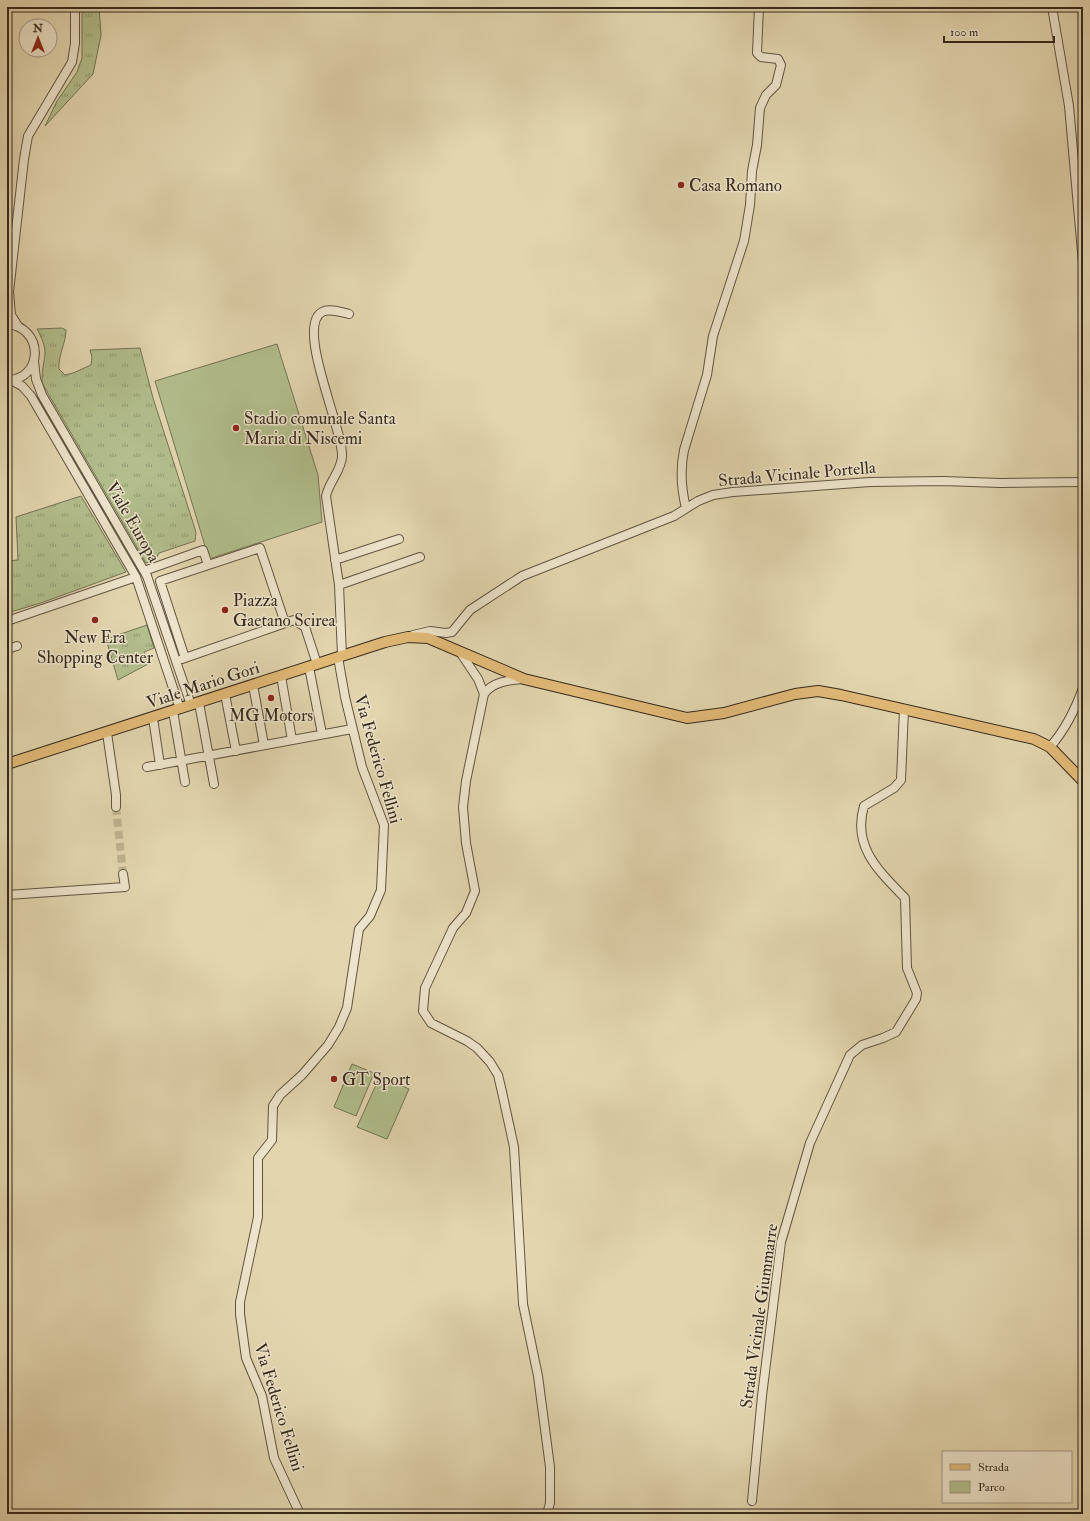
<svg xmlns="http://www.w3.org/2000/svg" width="1090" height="1521" viewBox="0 0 1090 1521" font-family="'IM FELL Double Pica',serif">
  <defs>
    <pattern id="grass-tufts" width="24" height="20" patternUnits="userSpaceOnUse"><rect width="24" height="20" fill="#b2be8c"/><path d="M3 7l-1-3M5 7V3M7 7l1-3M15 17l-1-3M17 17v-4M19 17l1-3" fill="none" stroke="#929a72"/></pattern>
  </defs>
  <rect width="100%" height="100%" fill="#e3d6af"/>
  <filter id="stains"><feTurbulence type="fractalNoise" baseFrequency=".005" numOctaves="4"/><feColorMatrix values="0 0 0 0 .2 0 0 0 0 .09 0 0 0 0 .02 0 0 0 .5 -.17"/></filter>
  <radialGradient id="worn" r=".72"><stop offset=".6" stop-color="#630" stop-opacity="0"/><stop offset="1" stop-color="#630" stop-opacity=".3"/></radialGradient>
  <path fill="url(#grass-tufts)" stroke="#747454" d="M82,7h17l2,28 -8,39 -48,52 12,-25 20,-29 5,-14z
    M62,328l4,2c0,13 -8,25 -7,39l6,6 8,-2 18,-8 1,-8 -2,-7 50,-2 13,50 43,134 -1,9 -36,12 -4,7 -9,3 -104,-180c-1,-25 10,-27 -5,-54z
    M81,496l45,76 -85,31 -34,10v-52l11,-1 -2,-43z
    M147,625l7,23 -10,4 4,12 -30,16 -12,-41z"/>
  <path fill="#b2be8c" stroke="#747454" d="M277,344l41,131 4,47 -113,37 -54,-178z
    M352,1064l22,9 -18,43 -22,-9z
    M380,1076l29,13 -22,50 -30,-12z"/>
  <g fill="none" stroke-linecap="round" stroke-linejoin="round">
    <path stroke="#c0b392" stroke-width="8" stroke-dasharray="8 4" stroke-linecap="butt" d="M116,807l7,67"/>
    <defs>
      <path id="minor" d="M1052,7l17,99 14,157
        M7,324c37,3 37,55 1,56
        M18,326l-7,-11 -2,-23 15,-133 4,-23 44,-74 3,-19v-36
        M34,361l2,18 6,16 105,181 44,129
        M11,380l11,6 9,10 105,181 44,132
        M1083,389v20
        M686,508c-5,-20 -6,-38 -2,-58l23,-75 6,-39 31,-95 6,-36 2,-34 5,-26 3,-37 6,-13 10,-10 5,-20 -3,-6 -17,-2 -4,-4 2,-46
        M335,560l64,-21
        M144,571l59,-21 5,15
        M339,585l81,-28
        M7,621l129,-44
        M413,635l17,-4 16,2 6,-1 18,-22 52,-34 152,-60 24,-15 15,-6 20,-3 137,-10 73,-1 57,2 83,-1
        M7,649l10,-3
        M460,652l18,27 6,15
        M342,656l-3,-71 -13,-89c3,-14 15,-25 16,-39 2,-27 -47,-130 -20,-145 7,-4 19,0 27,2
        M185,658l-25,-77 100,-33 25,75
        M182,659l112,-39 11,7 12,37
        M309,667l13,67
        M281,676l11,64
        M523,679c-14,1 -31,3 -39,15l-18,87 -3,26 3,36 9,48 -9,22 -13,15 -28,60 -2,23 8,12 36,18 10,7 13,14 8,13 4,17 12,55 9,157 15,72 12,91v36l-3,11
        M253,685l11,60
        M225,694l11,57
        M199,703l15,81
        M173,711l12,71
        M153,718l7,47
        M107,733l9,62v12
        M1050,747c16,-18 25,-37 33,-59
        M147,767l205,-38
        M7,895l118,-8 -2,-13
        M752,1501l10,-105 19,-154 29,-99 40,-88 12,-10 21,-7 13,-6 20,-33 1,-6 -10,-25 -2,-70c-26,-27 -53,-51 -41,-92l30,-18 7,-8 3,-71
        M300,1514l-26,-56 -12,-62 -16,-38 -6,-44v-12l18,-85v-59l14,-18 1,-34 7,-11 22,-20 26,-30 11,-18 8,-19 12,-79 11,-13 11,-26 3,-65 -22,-58 -17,-70 -7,-40"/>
      <path id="major" d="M7,764l378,-122 23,-5 20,1 96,41 163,39 37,-5 71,-19 23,-3 23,4 193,44 16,8 33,34"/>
    </defs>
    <use href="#minor" stroke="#605442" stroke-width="10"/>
    <use href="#major" stroke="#35291d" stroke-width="12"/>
    <use href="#minor" stroke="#ede4cb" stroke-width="8"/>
    <use href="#major" stroke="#e2bb78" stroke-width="10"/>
  </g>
  <g fill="#8f2418" stroke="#ede4cb" stroke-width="1.5">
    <circle cx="681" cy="185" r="4"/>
    <circle cx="236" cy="428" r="4"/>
    <circle cx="225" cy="610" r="4"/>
    <circle cx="95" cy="620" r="4"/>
    <circle cx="271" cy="698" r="4"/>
    <circle cx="334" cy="1079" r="4"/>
  </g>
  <g text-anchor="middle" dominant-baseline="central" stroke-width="3" stroke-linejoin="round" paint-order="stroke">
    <g font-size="17" fill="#35291d" stroke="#ede4cb" text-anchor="start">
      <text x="689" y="185">Casa Romano</text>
      <text x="244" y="418">Stadio comunale Santa<tspan x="244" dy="20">Maria di Niscemi</tspan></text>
      <text x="233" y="600">Piazza<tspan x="233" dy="20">Gaetano Scirea</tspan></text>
      <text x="95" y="637" text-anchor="middle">New Era<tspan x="95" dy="20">Shopping Center</tspan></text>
      <text x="271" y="715" text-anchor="middle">MG Motors</text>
      <text x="342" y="1079">GT Sport</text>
    </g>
    <g font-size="17" fill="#35291d" stroke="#ede4cb">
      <text transform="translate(797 474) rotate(-5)">Strada Vicinale Portella</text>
      <text transform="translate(133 522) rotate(60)">Viale Europa</text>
      <text transform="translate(203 685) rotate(-18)">Viale Mario Gori</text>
      <text transform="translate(378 759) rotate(74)">Via Federico Fellini</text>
      <text transform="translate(759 1316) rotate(-82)">Strada Vicinale Giummarre</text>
      <text transform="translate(279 1407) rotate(73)">Via Federico Fellini</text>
    </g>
  </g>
  <rect width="1090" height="1521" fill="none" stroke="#e3d6af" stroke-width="24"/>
  <rect x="8" y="8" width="1074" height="1505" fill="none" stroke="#35291d" stroke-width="2"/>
  <rect x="12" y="12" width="1066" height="1497" fill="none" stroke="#35291d"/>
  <rect x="942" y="1451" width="130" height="52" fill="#ede4cb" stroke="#a39985"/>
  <rect x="950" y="1464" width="20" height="6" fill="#e2bb78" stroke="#a39985"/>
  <text x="978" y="1471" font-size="12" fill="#35291d">Strada</text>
  <rect x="950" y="1481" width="20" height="12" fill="#b2be8c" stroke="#a39985"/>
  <text x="978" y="1491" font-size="12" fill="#35291d">Parco</text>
  <g transform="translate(38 38)"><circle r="19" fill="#ede4cb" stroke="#a39985"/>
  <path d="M0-3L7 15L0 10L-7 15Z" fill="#8f2418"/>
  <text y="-6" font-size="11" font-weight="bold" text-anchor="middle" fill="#35291d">N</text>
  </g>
  <path d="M944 36v6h110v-6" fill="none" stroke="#35291d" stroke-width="2"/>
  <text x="950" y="36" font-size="12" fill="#35291d" stroke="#ede4cb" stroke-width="3" paint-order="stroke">100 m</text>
  <rect width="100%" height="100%" filter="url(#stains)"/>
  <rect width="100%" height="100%" fill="url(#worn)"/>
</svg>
